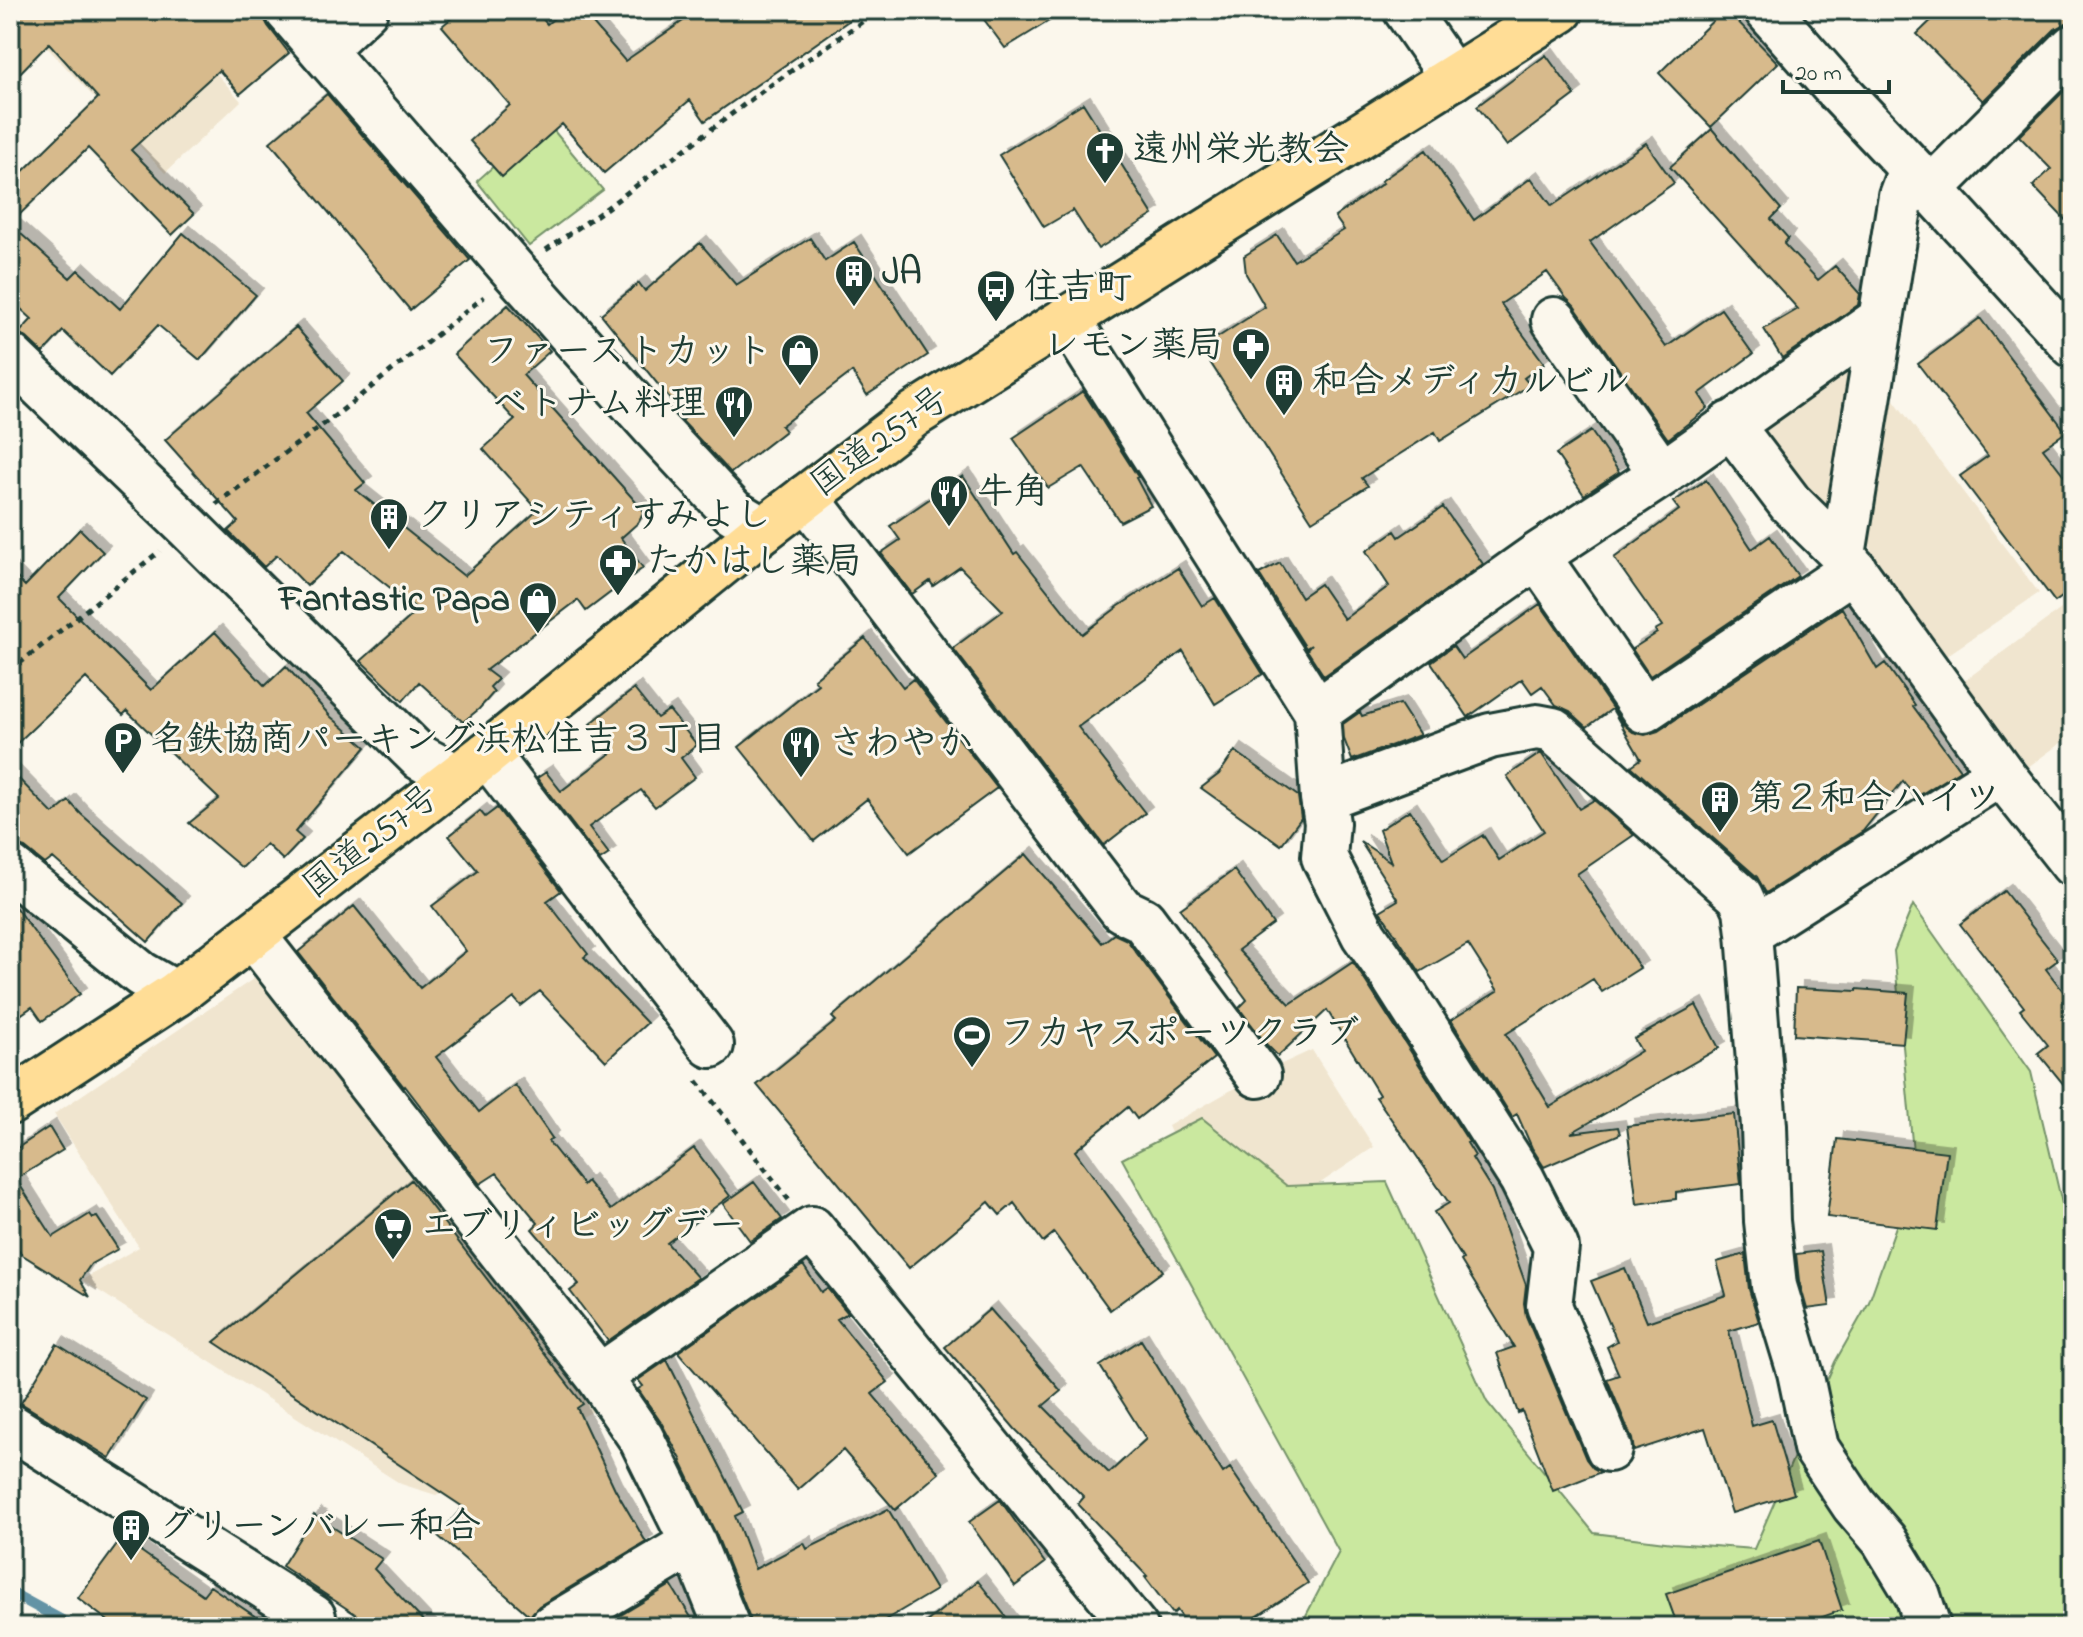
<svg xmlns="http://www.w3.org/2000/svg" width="2083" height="1637" viewBox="0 0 2083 1637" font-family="'Indie Flower','Klee One',sans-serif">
  <defs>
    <filter id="shadow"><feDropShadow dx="7" dy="-7" stdDeviation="0" flood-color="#0004"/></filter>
  </defs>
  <rect width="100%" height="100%" fill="#fbf7ec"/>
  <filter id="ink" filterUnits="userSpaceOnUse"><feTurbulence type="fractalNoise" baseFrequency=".0125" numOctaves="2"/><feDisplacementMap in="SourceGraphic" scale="16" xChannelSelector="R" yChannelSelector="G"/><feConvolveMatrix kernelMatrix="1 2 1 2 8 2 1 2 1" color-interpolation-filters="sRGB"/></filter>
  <g filter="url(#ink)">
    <path fill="#f0e5cf" d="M12,10h148l81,91 -76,72z
      M1856,353l-29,168 -71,-85 7,-17z
      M1885,388l154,205 -93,63 -75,-105 -4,-33z
      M2073,600v134l-45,33 -64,-86z
      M262,973l337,435 -163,87 -35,-11 -319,-204 57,-33 -85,-133z
      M1312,1050l62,97 -153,103 -53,-124 90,-51z"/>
    <path fill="#cae89f" stroke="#74926a" stroke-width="2" d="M545,120l58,70 -74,56 -52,-65z
      M1913,905l118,167 42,178v377h-773l39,-75 -217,-393 80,-41 85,68 100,-4 100,220 107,131 79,10 81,6 81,-187 34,-60 46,-129 -21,-222z"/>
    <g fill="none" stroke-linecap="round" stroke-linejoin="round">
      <path stroke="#6393a5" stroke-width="11" d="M10,1592l64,35"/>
    </g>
    <path fill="#d7ba8c" stroke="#1f3d34" stroke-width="2" filter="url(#shadow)" d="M10,10h253v6l5,10 21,27 -49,41 -21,-24 -88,80 63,64 -22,21 -84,-87 -78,76v-40l88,-86 -49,-55 -39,40z
      M461,10h74l12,14 17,-14h17l44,51 74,-51h165l-159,111 -15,-21 -86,73 -42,-49 -60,53 -32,-36 40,-36 -68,-79z
      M977,10h90l-62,38z
      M1724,10h3l51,53 -67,64 -52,-54z
      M1942,10h122l9,10v3h-7l-11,6 -72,72 -66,-67z
      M1546,55l29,40 -68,51 -30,-40z
      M2073,82v146l-40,-42 18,-17 -32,-33z
      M327,94l143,166 -60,50 -140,-168z
      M1083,103l70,112 -55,34 -25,-39 -29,17 -45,-72z
      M1712,129l69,80 -10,10 17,19 -4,6 34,36 17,-14 25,28 -2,11 -76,53 -18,-29 34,-20 -128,-142z
      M1646,143l28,40 -84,59 76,105 55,-38 32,45 -54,40 9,14 -40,31 -94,-133 -8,-8 -19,-26 -46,32 43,59 -20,15 6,7 -90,56 -5,-9 -73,46 6,8 -56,35 -111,-173 64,-41 -19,-33 -2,-18 33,-21 17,26 50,-31 -9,-13 48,-34 -2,-2 45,-31 48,70 57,-42 21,28z
      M10,224l60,54 8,-8 42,39 63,-76 73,62 -56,65 -42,-35 -48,51 -47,-45 -20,22 -16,-15 -8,-5 13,-14 -22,-20z
      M810,238l15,23 29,-19 74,113 -61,40 -15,-23 -71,54 4,5 -54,42 -49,-52 3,-3 -84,-104 38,-31 6,8 55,-48 36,42z
      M508,305l42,46 -27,24 121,136 -5,11 -18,16 22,30 -57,43 -8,-11 -92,70 12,9 -8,8 4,5 -15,17 -16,13 -44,-40 -16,19 -42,-40 57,-51 -74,-59 -37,35 -30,-31 -13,12 -36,-36 10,-9 -73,-82 131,-113 47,54 -37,32 59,70 -9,7 108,86 74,-66 -55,-61 32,-29 -61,-66z
      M1980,318l86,114 -23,16 30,39v102l-18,13 -95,-126 28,-20 -70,-92z
      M1083,391l55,86 -2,1 15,28 -31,16 -37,-55 -35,21 -35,-50z
      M1591,431l28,41 -35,23 -28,-41z
      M963,476l51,78 3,-2 65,82 37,-28 59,-38 24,38 13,-8 48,76 -48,30 -32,-53 -105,76 67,86 -41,32 -151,-197 50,-37 -43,-44 -27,19 -3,-5 -18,13 -31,-41 19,-13 -10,-14z
      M1706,480l46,69 18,-13 28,40 -148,100 -18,-27 25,-16 -2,-3 7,-4 -48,-68 65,-48 -6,-8z
      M1443,507l40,57 -159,112 -17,-26 4,-5 -5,3 -47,-74 21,-11 21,34 19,-13 24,35 45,-33 -23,-35 29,-20 4,6z
      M80,529l23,23 -44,46 92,92 64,-58 50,54 21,-20 44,50 36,31 -71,85 8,7 -20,21 -17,-16 -24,24 -53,-45 30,-24 -92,-88 -4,4 -37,-37 -76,72v-179l15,15z
      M1540,604l83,120 10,8 12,3 13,-4 184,-123 35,61 8,-6 30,42 -2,1 47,64 -45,28 -12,-17 -40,50 -97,62 -9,-16 -126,-111 10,-7 -29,-50 -25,18 -17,-16 -14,-6 -14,-19 -10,7 -10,-14 -54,38 -37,-55 22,-16 9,13z
      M865,638l38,49 10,-8 84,109 -88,65 -42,-54 -53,42 -75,-94 79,-63 -4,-5z
      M634,689l23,29 12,-8 28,35 -16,13 14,19 -40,30 -14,-17 -52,37 20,27 -9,6 -63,-82 9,-6 15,19 50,-38 -21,-29z
      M1400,704l20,31 -68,25 -8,-21 -1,-15 17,-12 2,4z
      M1235,751l63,45 3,22 -20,27 -80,-57 18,-14z
      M1541,753l38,56 15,-9 40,35 -57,39 63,94 -38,24 -9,-13 -87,55 44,73 91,-56 -7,-12 62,-34 23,43 -148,85 47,-6 2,7 -76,33 -12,-19 -15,-34 -5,3 -61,-97 47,-29 -30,-47 -48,28 -40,-61 18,-11 -38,-59 31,21 -12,-32 31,-20 33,50 40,-25 16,25 45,-29 -37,-55z
      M10,770l43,44 16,-13 12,13 101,89 -34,39 -95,-84 -8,6 -20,-16 -15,-4z
      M497,808l64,83 -14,10 41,53 -4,3 63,66 -41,38 -66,-70 -19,15 -7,-8 -78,59 43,55 36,-27 37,53 -4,3 35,44 4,-4 24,29 83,-62 36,48 -63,47 31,35 -90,63 -38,-50 9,-7 -47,-55 6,-6 -41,-50 -17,11 -75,-98 -1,1 -106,-135 56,-46 66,82 46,-37 -34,-45 46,-35 -29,-35 31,-25 5,6z
      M1026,854l76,89 12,-9 13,6 87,118 -77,61 -9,-12 -53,44 88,120 -53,39 -56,-77 -11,9 -29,-39 -14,12 -11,-13 -80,66 -152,-183 79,-64 -4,-4z
      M1234,870l39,54 -35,26 52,54 63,-42 116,180 -2,1 8,13 -3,2 20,32 34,95 -2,18 2,13 60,143 7,9 8,4 -48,19 -31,-80 -4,2 -21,-60 17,-6 -53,-86 2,-2 -29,-47 15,-9 -73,-106 3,-2 -52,-85 -49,46 -11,-11 -28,-37 8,-8 -67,-91z
      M2004,891l54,69 -12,9 27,35v92l-35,-43 10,-8 -28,-35 4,-3 -64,-83z
      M10,900l70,94 -38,27 -10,-14 -22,15z
      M1796,988l61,3v-2l51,4 -5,50 -109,-8z
      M1734,1114l7,70 -65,8v7l-39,5 -10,-78z
      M49,1127l14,23 -47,29 37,58 37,-23 3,4 4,-1 21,32 -27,15 -11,16 10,17 -69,-43 -11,-18v-83z
      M1837,1139l110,13 -10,78 -110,-13z
      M411,1180l172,224 -6,4 38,81 31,53 -107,64 -9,10 -92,-80 25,-29 -249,-165z
      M754,1182l28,37 -32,22 -27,-37z
      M1821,1251l9,55 -23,3 -8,-28 -3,-27z
      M1745,1254l4,35 10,33 -30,9 23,95 20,-6 22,74 -62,19 -27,-85 -71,23 -2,-12 -25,-60 12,-4 -12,-28 10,-6 -26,-60 34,-13 22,54 79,-27 -9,-33z
      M803,1265l18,27 6,-4 21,25 -11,6 51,63 -16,12 67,79 -44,37 -52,-60 -45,40 -120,-138z
      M990,1309l71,82 -18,15 66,67 37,-34 -46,-73 41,-26 82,133 7,-5 78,115 -67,44h-52l-12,-17 -4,4 -28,-37 2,-1 -69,-72 6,-7 -69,-68 -70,-82z
      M57,1344l89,56 -36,58 -89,-55z
      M667,1360l76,152 -8,4 20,53 49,-26 3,6 81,-40 48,81 -63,37h-122l-1,-9 -34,-84 -35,-72 1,-1 -20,-37 -24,-35 5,-3 -5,-6z
      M1000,1500l45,63 -30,23 -46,-64z
      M314,1515l68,44 -8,10 55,58h-61l-13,-13 -73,-48z
      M122,1538l81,57 7,-9 61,41h-155l-38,-29z
      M1819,1541l23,69 -47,17h-117l-12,-33z
      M978,1581l36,46h-94z
      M671,1585l26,42h-96z"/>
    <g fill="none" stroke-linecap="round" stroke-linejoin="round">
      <defs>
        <path id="minor" d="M287,10l228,262 139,155 79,85 30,18
          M1406,10l47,68
          M1767,10l65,74 99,105 142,156
          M323,49l42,-39
          M1911,169l-10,27 -58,359 158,218 72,91
          M1931,189l142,-142
          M1067,318l250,394 220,-156 125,-82 219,-155
          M1554,320l108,154
          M10,356l177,170 234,232 36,19
          M1730,424l60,79 53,52
          M806,497l316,413 21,10 115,155
          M1537,556l107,154 210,-141
          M1317,712l6,86 4,25 -3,34 40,78 28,40 130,204 34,68 -7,59 60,143
          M487,754l224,291
          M1323,798l167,-62 47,-9 16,3 187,166 6,13 3,24 15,193 3,95 7,65 26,86 16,76 38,57 30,35 34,56 10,31
          M10,868l131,106 35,20
          M1749,933l252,-160
          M253,935l346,442 42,61 52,105 34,84
          M599,1377l213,-148 323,398
          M10,1426l303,191
          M552,1627l141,-84"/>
        <path id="highway" d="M10,1102l166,-108 311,-240 276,-224 152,-116 646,-404"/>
      </defs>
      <use href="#minor" stroke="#1f3d34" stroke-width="50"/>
      <use href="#highway" stroke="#1f3d34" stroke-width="50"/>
      <path stroke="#1f3d34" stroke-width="5" stroke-dasharray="6 6" stroke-linecap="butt" d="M546,250l58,-40 157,-118 118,-82
        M216,504l124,-92 144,-115
        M10,671l150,-120
        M697,1081l92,119"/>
      <use href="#minor" stroke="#fbf7ec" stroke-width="44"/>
      <use href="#highway" stroke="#ffdd96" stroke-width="44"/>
    </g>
  </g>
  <defs>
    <symbol id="church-pin" viewBox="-11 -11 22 30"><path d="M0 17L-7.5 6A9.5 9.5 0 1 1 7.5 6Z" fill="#1f3d34" stroke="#fbf7ec"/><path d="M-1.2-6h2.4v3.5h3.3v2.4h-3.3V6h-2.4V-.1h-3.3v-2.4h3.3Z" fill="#fff"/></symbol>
    <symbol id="building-pin" viewBox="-11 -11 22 30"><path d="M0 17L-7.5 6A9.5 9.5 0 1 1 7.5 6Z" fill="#1f3d34" stroke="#fbf7ec"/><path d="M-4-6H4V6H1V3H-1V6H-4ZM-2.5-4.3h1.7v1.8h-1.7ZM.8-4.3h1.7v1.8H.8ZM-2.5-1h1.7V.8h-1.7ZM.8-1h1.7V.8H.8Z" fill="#fff"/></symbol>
    <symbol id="bus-pin" viewBox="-11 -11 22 30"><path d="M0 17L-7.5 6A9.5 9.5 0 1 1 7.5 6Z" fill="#1f3d34" stroke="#fbf7ec"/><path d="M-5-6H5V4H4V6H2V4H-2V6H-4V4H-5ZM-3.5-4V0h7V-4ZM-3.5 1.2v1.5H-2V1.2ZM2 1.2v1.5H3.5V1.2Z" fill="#fff"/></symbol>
    <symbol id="pharmacy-pin" viewBox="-11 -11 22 30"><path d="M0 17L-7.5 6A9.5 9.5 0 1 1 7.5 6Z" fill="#1f3d34" stroke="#fbf7ec"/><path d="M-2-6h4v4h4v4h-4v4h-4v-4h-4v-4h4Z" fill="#fff"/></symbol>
    <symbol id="shop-pin" viewBox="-11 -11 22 30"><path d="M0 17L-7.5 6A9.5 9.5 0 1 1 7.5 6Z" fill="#1f3d34" stroke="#fbf7ec"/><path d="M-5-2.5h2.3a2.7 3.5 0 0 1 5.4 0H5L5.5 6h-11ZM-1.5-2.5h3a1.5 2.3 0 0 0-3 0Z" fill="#fff"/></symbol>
    <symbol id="restaurant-pin" viewBox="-11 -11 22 30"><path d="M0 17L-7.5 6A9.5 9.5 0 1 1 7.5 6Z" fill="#1f3d34" stroke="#fbf7ec"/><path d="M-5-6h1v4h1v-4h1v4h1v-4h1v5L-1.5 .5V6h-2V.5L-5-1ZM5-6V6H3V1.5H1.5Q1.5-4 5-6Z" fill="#fff"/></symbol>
    <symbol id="parking-pin" viewBox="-11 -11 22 30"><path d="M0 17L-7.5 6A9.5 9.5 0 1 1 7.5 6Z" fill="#1f3d34" stroke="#fbf7ec"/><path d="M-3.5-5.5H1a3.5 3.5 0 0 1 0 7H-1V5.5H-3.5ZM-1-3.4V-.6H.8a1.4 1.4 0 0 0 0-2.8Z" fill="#fff"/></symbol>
    <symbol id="stadium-pin" viewBox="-11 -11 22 30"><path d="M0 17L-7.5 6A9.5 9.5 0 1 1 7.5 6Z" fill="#1f3d34" stroke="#fbf7ec"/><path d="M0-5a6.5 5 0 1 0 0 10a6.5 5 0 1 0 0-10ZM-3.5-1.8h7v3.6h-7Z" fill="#fff"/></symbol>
    <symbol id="supermarket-pin" viewBox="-11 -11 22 30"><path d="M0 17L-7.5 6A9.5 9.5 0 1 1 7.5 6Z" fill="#1f3d34" stroke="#fbf7ec"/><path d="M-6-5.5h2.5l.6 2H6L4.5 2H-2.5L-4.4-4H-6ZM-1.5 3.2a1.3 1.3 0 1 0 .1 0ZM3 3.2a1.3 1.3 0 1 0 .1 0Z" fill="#fff"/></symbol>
  </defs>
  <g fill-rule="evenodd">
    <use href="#church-pin" x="1083" y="129" width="44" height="60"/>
    <use href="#building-pin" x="832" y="252" width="44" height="60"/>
    <use href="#bus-pin" x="974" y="267" width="44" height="60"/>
    <use href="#pharmacy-pin" x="1229" y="325" width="44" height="60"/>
    <use href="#shop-pin" x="778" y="331" width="44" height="60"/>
    <use href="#building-pin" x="1262" y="361" width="44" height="60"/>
    <use href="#restaurant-pin" x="712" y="383" width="44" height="60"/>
    <use href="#restaurant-pin" x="927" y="472" width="44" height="60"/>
    <use href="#building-pin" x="367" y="495" width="44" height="60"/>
    <use href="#pharmacy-pin" x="596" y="541" width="44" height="60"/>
    <use href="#shop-pin" x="516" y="579" width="44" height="60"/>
    <use href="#parking-pin" x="101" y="719" width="44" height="60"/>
    <use href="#restaurant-pin" x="779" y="723" width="44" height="60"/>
    <use href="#building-pin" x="1698" y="778" width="44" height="60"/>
    <use href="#stadium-pin" x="950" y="1013" width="44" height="60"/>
    <use href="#supermarket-pin" x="371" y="1205" width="44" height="60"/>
    <use href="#building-pin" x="109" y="1506" width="44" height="60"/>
  </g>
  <g text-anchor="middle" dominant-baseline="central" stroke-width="6" stroke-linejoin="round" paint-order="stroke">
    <g font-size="36" font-weight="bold" fill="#1f3d34" stroke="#fbf7ec" text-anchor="start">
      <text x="1133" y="151">遠州栄光教会</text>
      <text x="882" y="274">JA</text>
      <text x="1024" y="289">住吉町</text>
      <text x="1223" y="347" text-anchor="end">レモン薬局</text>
      <text x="772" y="353" text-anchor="end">ファーストカット</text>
      <text x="1312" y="383">和合メディカルビル</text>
      <text x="706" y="405" text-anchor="end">ベトナム料理</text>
      <text x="977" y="494">牛角</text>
      <text x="417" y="517">クリアシティすみよし</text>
      <text x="646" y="563">たかはし薬局</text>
      <text x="510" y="601" text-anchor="end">Fantastic Papa</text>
      <text x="151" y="741">名鉄協商パーキング浜松住吉３丁目</text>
      <text x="829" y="745">さわやか</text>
      <text x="1748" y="800">第２和合ハイツ</text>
      <text x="1000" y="1035">フカヤスポーツクラブ</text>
      <text x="421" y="1227">エブリィビッグデー</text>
      <text x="159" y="1528">グリーンバレー和合</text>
    </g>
    <g font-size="36" fill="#1f3d34" stroke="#fbf7ec">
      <text transform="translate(881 443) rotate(-36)">国道257号</text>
      <text transform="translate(372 843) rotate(-38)">国道257号</text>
    </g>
  </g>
  <rect width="2083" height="1637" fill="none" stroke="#fbf7ec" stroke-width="40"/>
  <rect x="20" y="20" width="2043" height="1597" fill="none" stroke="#1f3d34" stroke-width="3" filter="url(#ink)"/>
  <path d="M1783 80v12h106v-12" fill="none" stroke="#1f3d34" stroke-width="4"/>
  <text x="1795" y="80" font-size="24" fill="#1f3d34" stroke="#fbf7ec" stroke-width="6" paint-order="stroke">20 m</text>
</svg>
